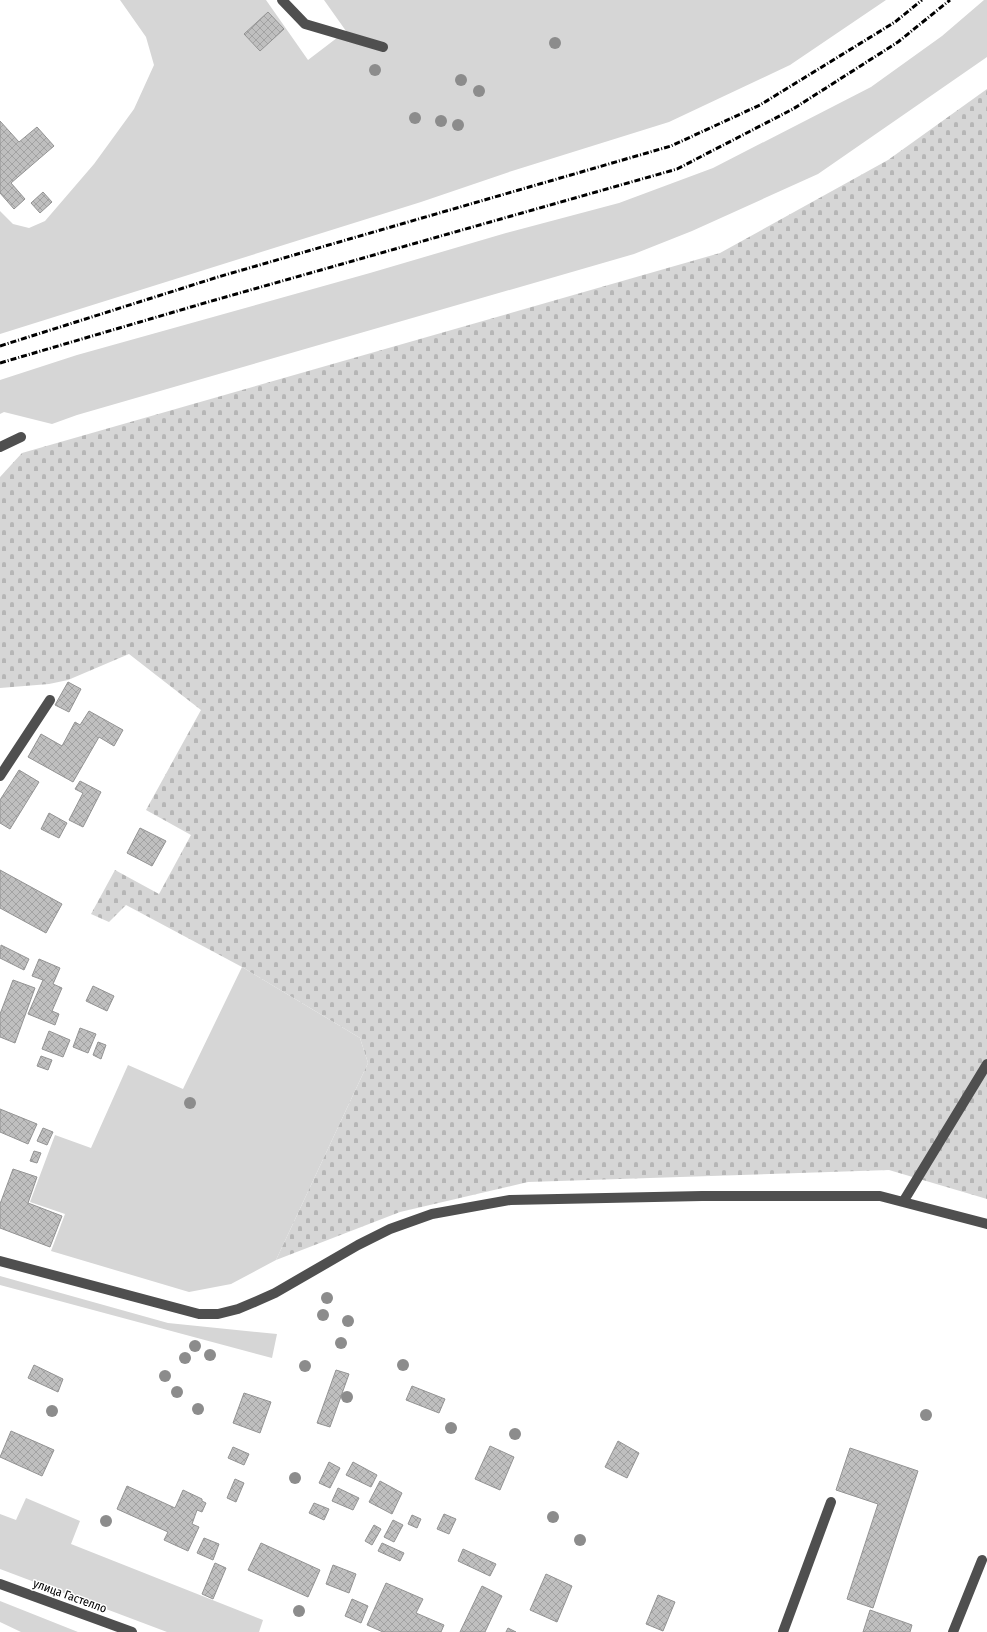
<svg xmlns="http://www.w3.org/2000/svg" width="987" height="1632" viewBox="0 0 987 1632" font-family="'Fira Sans Condensed',sans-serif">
  <defs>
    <pattern id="cemetery-stones" width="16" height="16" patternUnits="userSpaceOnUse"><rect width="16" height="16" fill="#d6d6d6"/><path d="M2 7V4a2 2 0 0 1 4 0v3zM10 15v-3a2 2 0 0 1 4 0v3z" fill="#b6b6b6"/></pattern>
    <pattern id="building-cross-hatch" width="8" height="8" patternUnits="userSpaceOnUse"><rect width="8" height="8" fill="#bfbfbf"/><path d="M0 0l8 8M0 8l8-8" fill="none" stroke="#a2a2a2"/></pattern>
  </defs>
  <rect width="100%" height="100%" fill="#fff"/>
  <path fill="#d6d6d6" d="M120,0h146l42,60 38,-29 -22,-31h562l-96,65 -121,57 -157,49 -91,31 -421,132v-123l13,13 16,4 16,-7 49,-57 40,-55 20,-44 -8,-28z
    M984,0h3v57l-169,117 -126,57 -58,23 -557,161 -25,9 -48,-12 -4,2v-34l77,-25 293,-82 136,-40 113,-30 94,-35 158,-81 71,-51z
    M242,967l118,71 8,25 -92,197 -45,24 -42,8 -138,-41 14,-37 -35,-12 25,-67 36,13 37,-83 55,24z
    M0,1276l168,47 109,11 -5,24 -272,-73z
    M26,1498l54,23 -9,23 192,76 -4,12h-92l-167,-63v-55l16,6z
    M0,1601l78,31h-57l-21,-10z"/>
  <path fill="url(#cemetery-stones)" d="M987,89v1110l-98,-29 -361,12 -128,30 -124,48 92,-197 -8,-25 -118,-71 -116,-62 -17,17 -18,-8 24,-44 44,24 32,-59 -45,-25 55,-100 -72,-56 -61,26 -19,4 -49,4v-211l22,-24 698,-200 168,-93z"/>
  <path fill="url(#building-cross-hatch)" stroke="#939393" d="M268,12l16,17 -24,22 -16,-17z
    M0,121l19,21 18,-15 17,19 -43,37 14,16 -11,10 -14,-16z
    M43,192l9,10 -12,11 -9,-10z
    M68,682l13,7 -12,23 -14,-7z
    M89,711l34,19 -9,16 -15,-9 -26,45 -45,-25 13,-23 21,12 13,-24 5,3z
    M19,770l20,12 -29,47 -10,-6v-23z
    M80,781l21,11 -18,35 -14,-7 14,-27 -8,-4z
    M49,813l18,10 -8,15 -18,-9z
    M140,828l26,13 -14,25 -25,-13z
    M0,870l62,34 -16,29 -46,-25z
    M1,945l28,14 -5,11 -24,-12z
    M39,959l21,9 -7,16 9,4 -10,23 7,3 -4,11 -27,-11 15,-34 -11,-4z
    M13,980l22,8 -20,55 -15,-6v-23z
    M93,986l21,10 -7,15 -21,-10z
    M80,1028l16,6 -8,19 -15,-6z
    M49,1031l21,9 -7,17 -21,-8z
    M98,1042l8,3 -5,14 -8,-4z
    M41,1056l11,4 -4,10 -11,-4z
    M0,1109l37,15 -9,20 -28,-12z
    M43,1128l10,4 -6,13 -10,-4z
    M34,1151l7,2 -4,10 -7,-2z
    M13,1169l24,8 -9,26 34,13 -12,31 -50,-19v-24z
    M34,1365l29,14 -5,13 -30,-14z
    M336,1370l13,4 -19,53 -13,-4z
    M412,1386l33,13 -6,14 -33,-13z
    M244,1393l27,9 -11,31 -27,-10z
    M11,1431l43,19 -12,26 -42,-19z
    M618,1441l21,12 -12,25 -22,-11z
    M490,1446l24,11 -14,33 -25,-11z
    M233,1447l16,7 -5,11 -16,-7z
    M850,1448l68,23 -45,137 -26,-9 31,-95 -42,-14z
    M329,1462l11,6 -10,20 -11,-5z
    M353,1462l24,13 -6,12 -25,-12z
    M235,1479l9,4 -8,19 -9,-4z
    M380,1481l22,12 -10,21 -23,-12z
    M127,1486l48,22 8,-18 19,9v2l4,2 -4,9 -5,-2 -5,14 7,3 -11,24 -24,-11 4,-8 -51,-23z
    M338,1488l21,10 -6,12 -21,-9z
    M314,1503l15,6 -5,11 -15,-7z
    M444,1514l12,5 -7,15 -12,-5z
    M412,1515l9,4 -4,9 -9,-4z
    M393,1520l10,5 -9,17 -10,-5z
    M374,1525l7,4 -9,16 -7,-4z
    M204,1538l15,6 -6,16 -16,-7z
    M261,1543l59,27 -12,27 -60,-27z
    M382,1543l22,10 -4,8 -22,-10z
    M463,1549l33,15 -6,12 -32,-15z
    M215,1563l11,5 -13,31 -11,-5z
    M333,1565l23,9 -7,19 -23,-9z
    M546,1574l26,12 -15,36 -27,-12z
    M386,1583l37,16 -7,14 28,12 -3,7h-58l-16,-7z
    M482,1586l20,10 -17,36h-25z
    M658,1595l17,7 -12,29 -17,-7z
    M352,1599l16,7 -7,17 -16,-7z
    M870,1610l42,15 -2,7h-47z
    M508,1628l8,4h-10z"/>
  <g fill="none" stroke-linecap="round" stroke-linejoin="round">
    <path stroke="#4f4f4f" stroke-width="10" d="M282,0l23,24 78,23
      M0,447l21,-10
      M0,776l50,-76
      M903,1202l84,-138
      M0,1261l199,53h19l20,-5 19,-8 18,-8 83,-48 32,-16 42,-15 78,-14 192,-4h178l107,28
      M0,1584l132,48
      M783,1632l48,-130
      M953,1632l29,-72"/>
    <path stroke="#000" stroke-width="3" stroke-dasharray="6 2 1 2" stroke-linecap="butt" d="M0,346l218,-69 453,-131 89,-41 135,-83 27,-22
      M0,363l208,-61 469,-133 116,-60 105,-67 52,-42"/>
  </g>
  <g fill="#8c8c8c">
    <circle cx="555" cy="43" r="6"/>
    <circle cx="375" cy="70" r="6"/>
    <circle cx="461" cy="80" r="6"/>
    <circle cx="479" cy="91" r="6"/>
    <circle cx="415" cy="118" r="6"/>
    <circle cx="441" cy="121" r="6"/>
    <circle cx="458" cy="125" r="6"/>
    <circle cx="190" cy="1103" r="6"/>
    <circle cx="327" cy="1298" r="6"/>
    <circle cx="323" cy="1315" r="6"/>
    <circle cx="348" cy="1321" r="6"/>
    <circle cx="341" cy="1343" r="6"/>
    <circle cx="195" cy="1346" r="6"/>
    <circle cx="210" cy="1355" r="6"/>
    <circle cx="185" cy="1358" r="6"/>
    <circle cx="403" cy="1365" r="6"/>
    <circle cx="305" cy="1366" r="6"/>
    <circle cx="165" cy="1376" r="6"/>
    <circle cx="177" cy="1392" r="6"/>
    <circle cx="347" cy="1397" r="6"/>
    <circle cx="198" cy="1409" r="6"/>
    <circle cx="52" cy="1411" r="6"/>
    <circle cx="926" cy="1415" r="6"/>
    <circle cx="451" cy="1428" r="6"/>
    <circle cx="515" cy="1434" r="6"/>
    <circle cx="295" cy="1478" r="6"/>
    <circle cx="553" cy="1517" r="6"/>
    <circle cx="106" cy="1521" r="6"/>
    <circle cx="580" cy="1540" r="6"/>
    <circle cx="299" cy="1611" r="6"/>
  </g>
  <g text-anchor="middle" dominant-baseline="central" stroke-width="3" stroke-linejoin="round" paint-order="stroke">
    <g font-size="12" fill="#000" stroke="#fff">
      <text transform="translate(70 1596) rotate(20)">улица Гастелло</text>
    </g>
  </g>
</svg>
